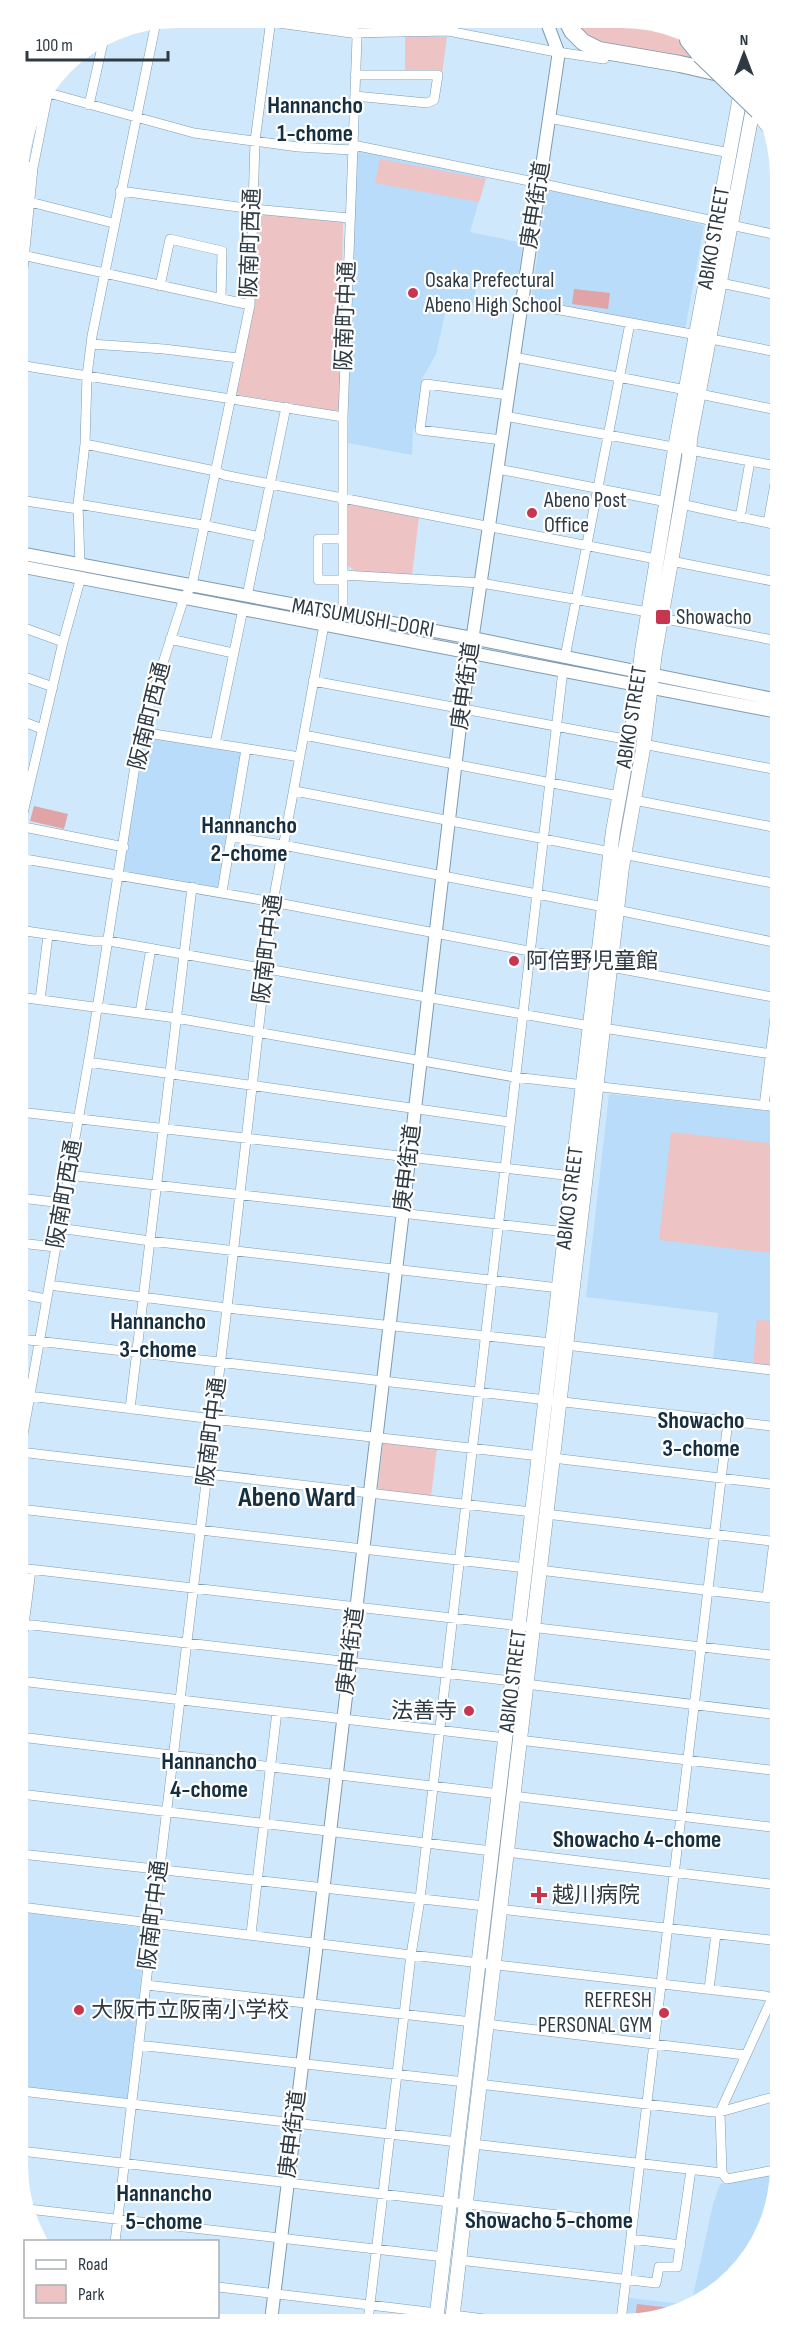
<svg xmlns="http://www.w3.org/2000/svg" width="798" height="2342" viewBox="0 0 798 2342" font-family="'Sofia Sans Condensed','Noto Sans JP',sans-serif">
  <rect width="100%" height="100%" fill="#d0e8fb"/>
  <path fill="#b8dcf9" d="M356,150l130,27 -16,55 53,11 -6,43 -4,3 -36,-8 -4,27 -26,-3 -11,49 -14,25 -4,49 -5,2 -1,25 -64,-12 4,-223z
    M547,189l157,36 -19,105 -154,-30z
    M145,736l98,16 -23,136 -97,-16z
    M609,1094l169,18 1,256 -66,-8 5,-47 -132,-16z
    M21,1912l123,16 2,5 -18,166 -107,-12z
    M780,2173l-12,53 -27,44 -40,33 -48,18h-27l3,-23 62,7 22,-101 7,-20z"/>
  <path fill="#edc3c4" d="M574,21h79l42,23 5,17 -88,-13 -28,-13z
    M405,36l42,1 -5,36h-37z
    M380,159l106,20 -7,23 -104,-19z
    M260,212l83,10 -3,185 -3,4 -98,-16 -3,-3 21,-176z
    M350,504l69,13 -7,58 -55,-3 -9,-6v-61z
    M671,1132l107,12v110l-119,-14z
    M757,1319l22,4v43l-26,-3z
    M383,1443l54,5 -6,48 -50,-5 -3,-3z"/>
  <path fill="#e0a4a7" d="M574,289l36,4 -2,16 -36,-5z
    M34,806l34,8 -4,15 -34,-8z
    M637,2304l34,4v6l-18,7 -18,-2z"/>
  <g fill="none" stroke-linecap="round" stroke-linejoin="round">
    <defs>
      <path id="street" d="M241,18l110,15 97,-2 103,20 53,8
        M45,92l149,41 104,14 54,3 6,-4 181,37 179,39
        M355,96l72,7 7,-3 4,-25h-83
        M89,105l15,-67
        M752,110l19,24
        M549,118l181,35
        M19,165l14,3
        M120,191l133,18 96,9
        M30,202l83,21
        M731,225l46,10
        M18,254l232,51
        M721,283l56,12
        M160,286l10,-47 52,12 -1,48
        M522,303l175,32
        M19,310l14,-142 16,-80
        M711,339l66,13
        M91,344l73,5 74,9
        M514,357l172,33
        M19,365l324,52
        M700,394l77,16
        M505,416l272,50
        M502,440l-82,-10 6,-46 82,11
        M85,444l130,27 9,4 432,84
        M498,469l169,33
        M19,500l59,9
        M78,504l125,21 57,12
        M681,504l96,21
        M740,518l10,-57
        M768,523l9,-51
        M671,561l106,21
        M80,565l-2,-61 7,-60 2,-68 5,-40 64,-314
        M343,575l138,8 167,29
        M343,580h-25v-41h25
        M247,596l39,-189
        M343,615v-198l14,-379 -4,-10v-9
        M661,618l117,23
        M19,626l44,16
        M170,639l63,14
        M565,657l65,-334
        M19,675l34,12
        M313,681l317,59
        M19,720l23,9
        M141,732l159,25
        M304,735l315,61
        M215,744l28,-135
        M643,744l135,26
        M295,791l483,93
        M634,800l144,28
        M19,826l105,21
        M20,826l43,-184 18,-65
        M232,837l51,8 321,62
        M19,858l254,44 324,62
        M222,892l24,-143
        M19,894l5,-36
        M617,910l161,33
        M19,930l74,11h16l481,85
        M611,967l167,31
        M19,997l157,21 338,59 264,30
        M40,1000l8,-65
        M140,1013l11,-65
        M603,1028l175,27
        M88,1062l421,60
        M764,1106l14,-113
        M20,1112l552,64
        M68,1175l498,57
        M20,1198l43,5
        M59,1228l91,13 409,47
        M20,1243l35,4
        M49,1285l178,23 324,35
        M20,1294l26,5
        M20,1339l759,88
        M566,1345l213,26
        M29,1396l184,23 327,37
        M130,1409l62,-522
        M20,1452l72,-411 48,-307 44,-136 8,-13 58,-280 5,-164 16,-122
        M20,1452l512,60
        M553,1458l226,27
        M20,1509l506,59
        M546,1514l233,28
        M20,1568l759,88
        M539,1570l240,29
        M767,1597l7,-56
        M24,1624l488,57
        M20,1657l11,-87
        M20,1681l486,57
        M526,1684l253,31
        M20,1737l479,57
        M519,1740l260,31
        M21,1794l471,57
        M513,1796l266,32
        M506,1852l273,33
        M21,1854l464,52
        M21,1907l390,48 355,41 13,6
        M499,1909l280,32
        M251,1934l26,-223
        M779,1983l-59,129 2,61 5,6 53,-10
        M146,1985l326,37
        M709,1989l7,-55
        M487,2024l258,31
        M138,2045l327,37
        M479,2084l234,28h7l60,-17
        M21,2091l437,51
        M473,2144l249,29
        M21,2151l612,73
        M28,2209l416,48
        M631,2239l50,6
        M115,2242l112,-934 46,-406 51,-277
        M459,2260l197,23 3,-16h18l14,-97
        M218,2287l219,26
        M453,2315l47,6
        M368,2321l43,-366 9,-56 143,-1229
        M621,2321l107,-900"/>
      <path id="secondary" d="M19,553l453,85 306,62
        M19,566l759,146
        M271,2321l46,-378 145,-1234 96,-651v-6l-12,-32"/>
      <path id="primary" d="M436,2321l177,-1490 23,-127 6,-53 35,-214 65,-351
        M452,2321l170,-1454 21,-118 12,-96 34,-194 1,-20 64,-336"/>
      <path id="highway" d="M567,21l5,10 11,11 16,8 81,14 61,14
        M688,40l12,15"/>
    </defs>
    <use href="#street" stroke="#7f9bb1" stroke-width="10"/>
    <use href="#secondary" stroke="#7f9bb1" stroke-width="14"/>
    <use href="#primary" stroke="#7f9bb1" stroke-width="15"/>
    <use href="#highway" stroke="#7f9bb1" stroke-width="18"/>
    <use href="#street" stroke="#fff" stroke-width="9"/>
    <use href="#secondary" stroke="#fff" stroke-width="12"/>
    <use href="#primary" stroke="#fff" stroke-width="14"/>
    <use href="#highway" stroke="#fff" stroke-width="16"/>
    <defs>
      <path id="highway-bridge" d="M700,55l58,56"/>
    </defs>
    <use href="#highway-bridge" stroke="#7f9bb1" stroke-width="18" stroke-linecap="butt"/>
    <use href="#highway-bridge" stroke="#fff" stroke-width="16"/>
  </g>
  <g fill="#c6364e" stroke="#fff" stroke-width="2">
    <circle cx="413" cy="293" r="6"/>
    <circle cx="532" cy="513" r="6"/>
    <rect x="655" y="609" width="16" height="16" rx="3"/>
    <circle cx="514" cy="961" r="6"/>
    <circle cx="469" cy="1711" r="6"/>
    <path d="M536 1886h6v6h6v6h-6v6h-6v-6h-6v-6h6z"/>
    <circle cx="79" cy="2010" r="6"/>
    <circle cx="664" cy="2013" r="6"/>
  </g>
  <g text-anchor="middle" dominant-baseline="central" stroke-width="4.5" stroke-linejoin="round" paint-order="stroke">
    <g font-size="22" fill="#2e3a43" stroke="#fff">
      <text transform="translate(536 205) rotate(-81)">庚申街道</text>
      <text transform="translate(714 238) rotate(-80)">ABIKO STREET</text>
      <text transform="translate(251 243) rotate(-88)">阪南町西通</text>
      <text transform="translate(346 316) rotate(-88)">阪南町中通</text>
      <text transform="translate(363 618) rotate(10)">MATSUMUSHI-DORI</text>
      <text transform="translate(466 686) rotate(-82)">庚申街道</text>
      <text transform="translate(150 716) rotate(-76)">阪南町西通</text>
      <text transform="translate(632 717) rotate(-81)">ABIKO STREET</text>
      <text transform="translate(268 949) rotate(-83)">阪南町中通</text>
      <text transform="translate(408 1168) rotate(-83)">庚申街道</text>
      <text transform="translate(65 1194) rotate(-80)">阪南町西通</text>
      <text transform="translate(570 1198) rotate(-83)">ABIKO STREET</text>
      <text transform="translate(212 1432) rotate(-83)">阪南町中通</text>
      <text transform="translate(351 1651) rotate(-83)">庚申街道</text>
      <text transform="translate(513 1681) rotate(-83)">ABIKO STREET</text>
      <text transform="translate(154 1915) rotate(-83)">阪南町中通</text>
      <text transform="translate(293 2134) rotate(-83)">庚申街道</text>
    </g>
    <g font-size="22" fill="#2e3a43" stroke="#fff" text-anchor="start">
      <text x="425" y="280">Osaka Prefectural<tspan x="425" dy="25">Abeno High School</tspan></text>
      <text x="544" y="500">Abeno Post<tspan x="544" dy="25">Office</tspan></text>
      <text x="676" y="617">Showacho</text>
      <text x="526" y="961">阿倍野児童館</text>
      <text x="457" y="1711" text-anchor="end">法善寺</text>
      <text x="552" y="1895">越川病院</text>
      <text x="652" y="2000" text-anchor="end">REFRESH<tspan x="652" dy="25">PERSONAL GYM</tspan></text>
      <text x="91" y="2010">大阪市立阪南小学校</text>
    </g>
    <g font-size="24" font-weight="bold" fill="#152f41" stroke="#fff">
      <text x="315" y="105">Hannancho<tspan x="315" dy="28">1-chome</tspan></text>
      <text x="249" y="825">Hannancho<tspan x="249" dy="28">2-chome</tspan></text>
      <text x="158" y="1321">Hannancho<tspan x="158" dy="28">3-chome</tspan></text>
      <text x="701" y="1420">Showacho<tspan x="701" dy="28">3-chome</tspan></text>
      <text x="209" y="1761">Hannancho<tspan x="209" dy="28">4-chome</tspan></text>
      <text x="637" y="1839">Showacho 4-chome</text>
      <text x="164" y="2193">Hannancho<tspan x="164" dy="28">5-chome</tspan></text>
      <text x="549" y="2220">Showacho 5-chome</text>
    </g>
    <g font-size="28" font-weight="bold" fill="#152f41" stroke="#fff">
      <text x="297" y="1497">Abeno Ward</text>
    </g>
  </g>
  <path d="M0 0H798V2342H0ZM176 28H622A148 148 0 0 1 770 176V2166A148 148 0 0 1 622 2314H176A148 148 0 0 1 28 2166V176A148 148 0 0 1 176 28Z" fill="#fff" fill-rule="evenodd"/>
  <rect x="24" y="2240" width="195" height="78" fill="#ffffff" stroke="#abb0b4" stroke-width="1.5"/>
  <rect x="36" y="2260" width="30" height="9" fill="#ffffff" stroke="#abb0b4" stroke-width="1.5"/>
  <text x="78" y="2270" font-size="18" fill="#2e3a43">Road</text>
  <rect x="36" y="2285" width="30" height="18" fill="#edc3c4" stroke="#abb0b4" stroke-width="1.5"/>
  <text x="78" y="2300" font-size="18" fill="#2e3a43">Park</text>
  <g transform="translate(744 54)" stroke="#ffffff" stroke-width="4.5" paint-order="stroke">
  <path d="M0-4.5L10 22L0 15L-10 22Z" fill="#2e3a43"/>
  <text y="-9" font-size="16" font-weight="bold" text-anchor="middle" fill="#2e3a43">N</text>
  </g>
  <path d="M27 51v9h141v-9" fill="none" stroke="#2e3a43" stroke-width="3"/>
  <text x="36" y="51" font-size="18" fill="#2e3a43" stroke="#ffffff" stroke-width="4.5" paint-order="stroke">100 m</text>
</svg>
